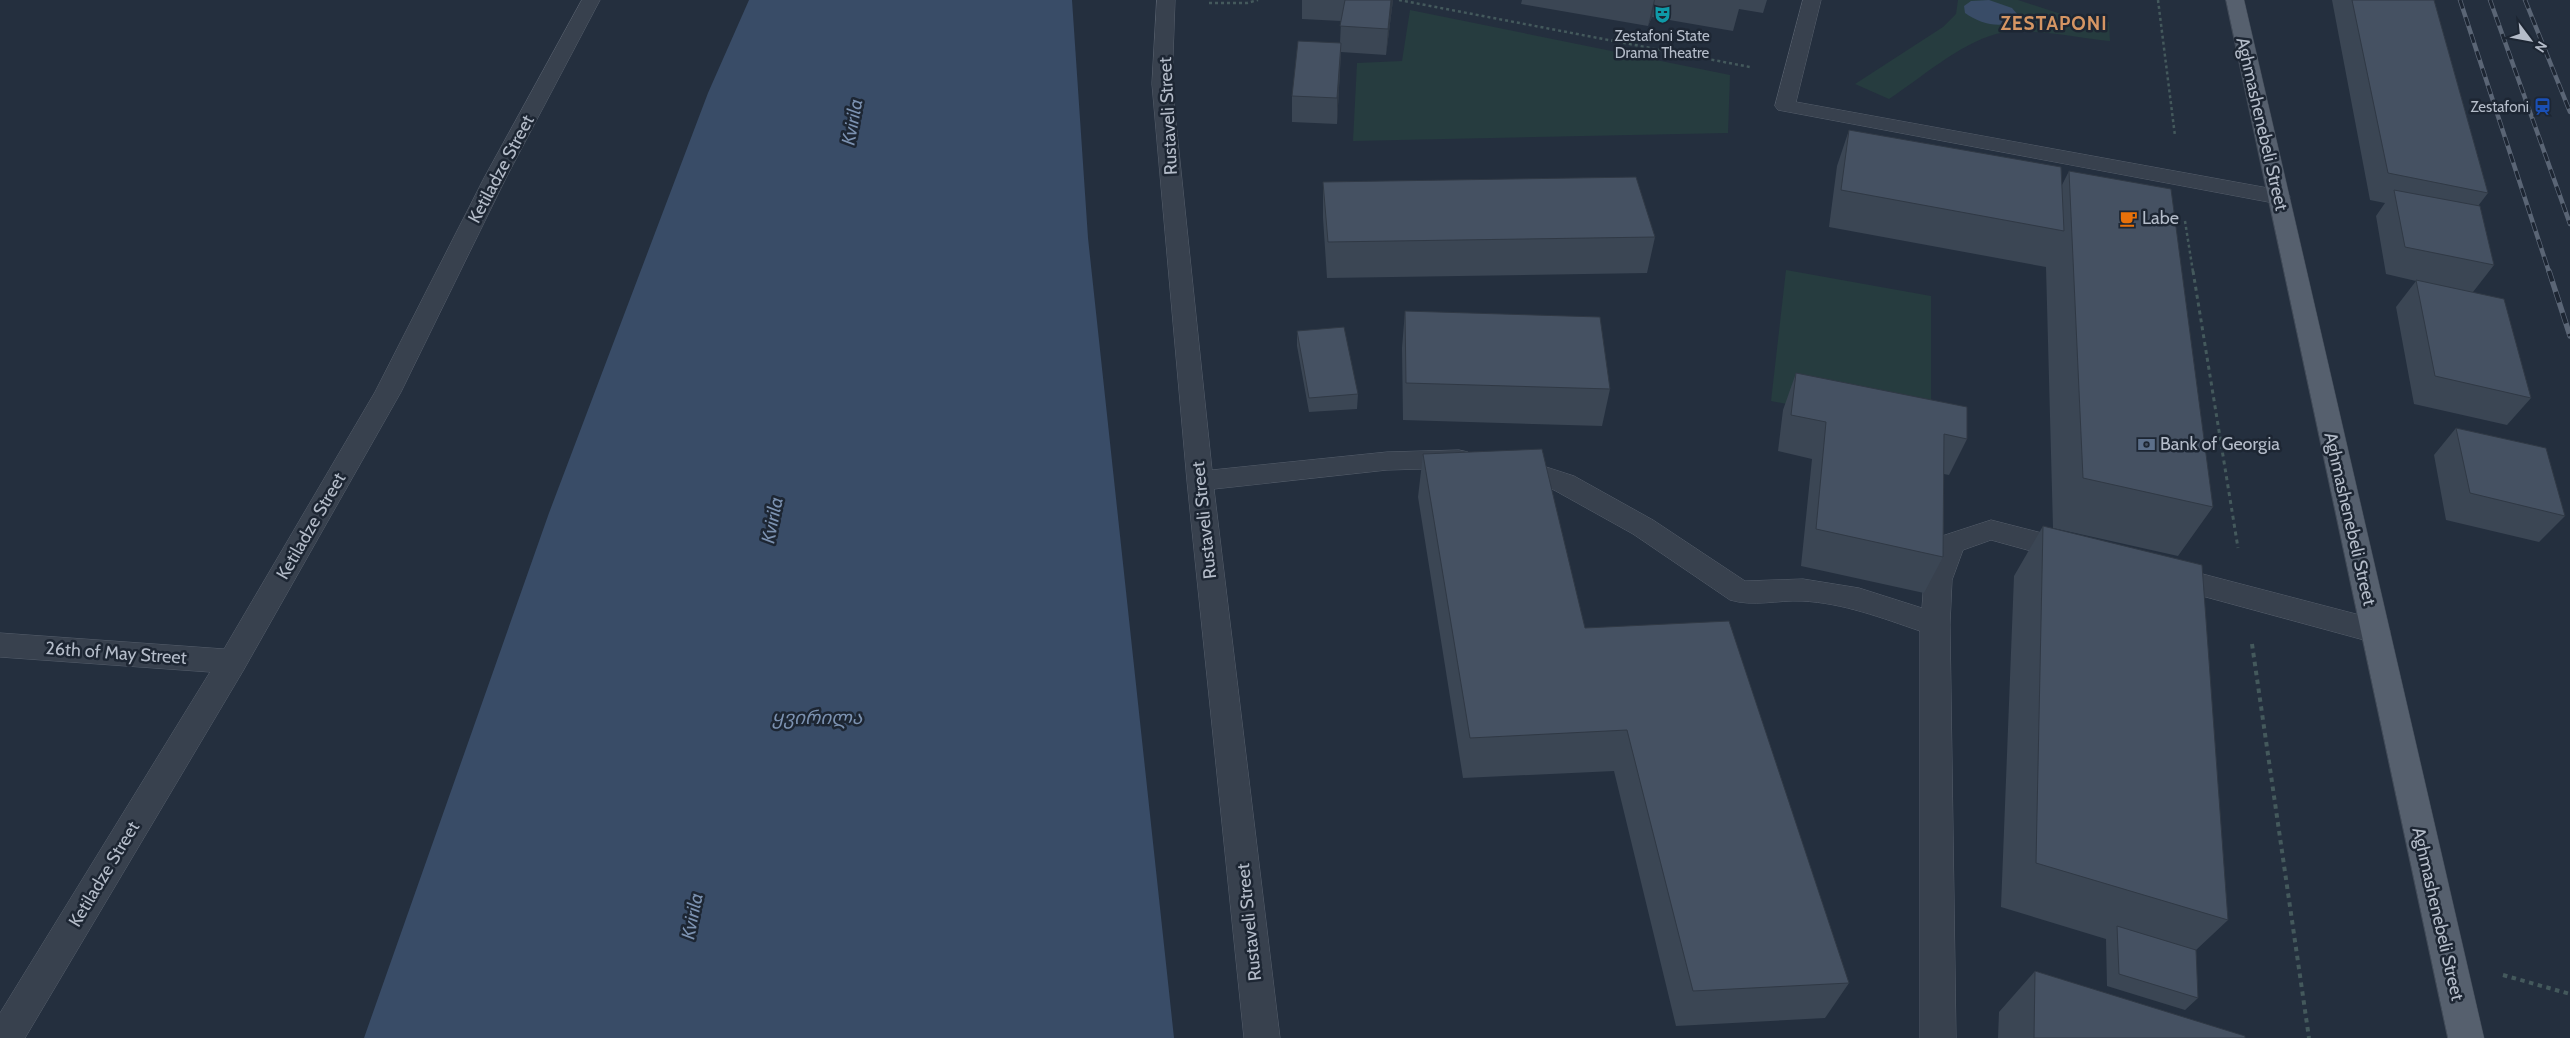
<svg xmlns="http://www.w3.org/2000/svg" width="2570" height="1038" viewBox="0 0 2570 1038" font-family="Cabin,'Noto Sans Georgian',sans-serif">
  <rect width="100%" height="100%" fill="#242f3e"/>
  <path fill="#263c3f" d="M1958,0h60l40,13 51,9 1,19c-31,-3 -86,-15 -114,-7 -37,10 -75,44 -107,65l-34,-15 88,-57 13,-13z
    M1410,10l320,65 -2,58 -375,8 4,-78 45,-2z
    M1786,270l145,26v136l-160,-31z"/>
  <path fill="#394c67" d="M749,0h323l16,238 86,800h-810l185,-525 159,-420z
    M1989,0l23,8 6,7 -3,7c-18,6 -34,2 -50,-9l-1,-7 7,-5z"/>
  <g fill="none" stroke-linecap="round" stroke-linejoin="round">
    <defs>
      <path id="minor" d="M582,0h18l-94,178 -105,214 -158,279 -218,367h-25v-25l210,-341 -210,-15v-24l224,16 151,-257 109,-214z
        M1157,0h18l-3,84 40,386 175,-18 72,-2 9,2 4,7 -4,7 -9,2 -72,2 -173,19 66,549h-36l-57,-557 -35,-397z
        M1803,0h18l-25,102 483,88 8,2 3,5 -3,5 -8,2 -501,-94 -3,-4z
        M1512,456l62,20 79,44 92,61 58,-2 56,9 63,20 2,-28 18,-44 49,-16 90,23 4,8 -4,8 -10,3 -80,-22 -28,10 -11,30 -2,44 6,414h-36v-407c-38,-13 -77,-28 -118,-30 -24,-1 -49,6 -72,-1l-97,-66 -79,-44 -51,-17 -4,-7 4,-7z
        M2168,565l207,54 10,4 5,8 -5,8 -10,4 -217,-59 -4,-8 4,-8z"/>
      <path id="major" d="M2226,0h18l240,1038h-36z"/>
    </defs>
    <use href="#minor" stroke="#565f6c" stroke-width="1"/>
    <use href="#major" stroke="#414a57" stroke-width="1"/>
    <path stroke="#44595c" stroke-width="2.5" stroke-dasharray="3 3" stroke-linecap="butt" d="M1399,0l351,67
      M2158,0l17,136
      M1209,3h38l11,-3
      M2185,221l8,51"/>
    <path stroke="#44595c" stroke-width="3" stroke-dasharray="4 4" stroke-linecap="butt" d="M2193,271l45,277"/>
    <path stroke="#44595c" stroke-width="4" stroke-dasharray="4.5 4.5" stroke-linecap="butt" d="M2252,644l57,394
      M2503,975l67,19"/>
    <use href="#minor" fill="#38414e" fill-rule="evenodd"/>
    <use href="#major" fill="#56606e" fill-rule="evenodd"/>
    <defs>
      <path id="rail-far1" d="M2460,0l89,272
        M2490,0l80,224
        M2525,0l45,112"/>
      <path id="rail" d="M2549,271l21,65"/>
    </defs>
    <use href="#rail-far1" stroke="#5a6575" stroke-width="4.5"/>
    <use href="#rail" stroke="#5a6575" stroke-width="5.5"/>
    <use href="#rail-far1" stroke="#1d2633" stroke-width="3" stroke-dasharray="9" stroke-linecap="butt"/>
    <use href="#rail" stroke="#1d2633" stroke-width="4" stroke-dasharray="11" stroke-linecap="butt"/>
  </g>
  <path fill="#3b4654" d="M1302,0h91l-7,55 -45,-3 -4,72 -45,-2v-26l48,-53 1,-22 -39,-2z
    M1522,0h245l-4,13 -24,-4 -6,22 -81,-14 -4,9 -127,-22z
    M2332,0h102l54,193 -10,13 16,59 -21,27 58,106 -24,27 -93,-21 -18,-97 20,-26 -30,-7 -10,-58 9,-13 -15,-3z
    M1849,130l213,55 7,-14 144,336 -35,49 -125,-28 -7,-261 -217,-40 8,-61z
    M1323,182l332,55 -8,36 -320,5 -4,-60z
    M1405,311l205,78 -8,37 -199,-6 -1,-72z
    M1297,331l61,63 -1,15 -48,3 -12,-66z
    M1796,373l171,66 -18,36 -5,-1 -1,83 -19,36 -123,-27 11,-107 -34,-8 5,-41z
    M2456,428l109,88 -26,26 -93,-22 -12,-65z
    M1423,454l162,174 264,355 -24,35 -149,8 -62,-255 -151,7 -45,-281z
    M2043,526l185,394 -32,30 2,48 -13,12 -78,-24 -1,-47 -105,-32 13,-331z
    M2035,971l210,67h-247l1,-26z"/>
  <path fill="#303945" d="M1391,0h2l-7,55 2,-26z
    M1654,0h1l-3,17 -4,9z
    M1341,43l-1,26 -3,55v-26z"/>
  <path fill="#455162" stroke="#303945" d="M1345,0h46l-3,29 -48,-3z
    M2352,0h82l54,193 -100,-20z
    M1298,41l43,2 -4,55 -45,-2z
    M1849,130l212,37 3,64 -223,-41z
    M2069,171l102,18 42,318 -130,-29z
    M1636,177l19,60 -327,5 -5,-60z
    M2394,190l86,16 14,59 -89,-18z
    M2416,280l88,19 27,99 -96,-22z
    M1405,311l195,6 10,72 -204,-6z
    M1344,327l14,67 -49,4 -12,-67z
    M1796,373l171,34v32l-23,-5 -1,123 -127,-28 10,-107 -35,-7z
    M2456,428l90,20 19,68 -95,-23z
    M1542,449l43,179 144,-7 120,362 -156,8 -66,-261 -157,8 -47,-284z
    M2043,526l159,39 26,355 -192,-57z
    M2117,926l79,24 2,48 -79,-24z
    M2035,971l210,65v2h-211z"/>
  <defs>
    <symbol id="theatre-bare" viewBox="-9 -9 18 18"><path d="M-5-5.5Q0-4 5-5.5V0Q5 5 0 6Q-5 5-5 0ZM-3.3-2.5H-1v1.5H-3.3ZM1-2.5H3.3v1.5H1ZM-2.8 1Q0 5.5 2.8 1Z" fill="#0f9aa8" stroke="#1d2633" stroke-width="2.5" paint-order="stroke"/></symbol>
    <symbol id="station-bare" viewBox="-9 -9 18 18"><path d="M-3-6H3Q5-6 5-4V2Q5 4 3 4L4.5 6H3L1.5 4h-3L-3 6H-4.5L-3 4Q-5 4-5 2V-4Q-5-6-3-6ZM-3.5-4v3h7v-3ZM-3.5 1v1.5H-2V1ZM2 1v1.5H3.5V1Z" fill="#1a4fb4" stroke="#1d2633" stroke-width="2.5" paint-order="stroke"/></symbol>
    <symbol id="cafe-bare" viewBox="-9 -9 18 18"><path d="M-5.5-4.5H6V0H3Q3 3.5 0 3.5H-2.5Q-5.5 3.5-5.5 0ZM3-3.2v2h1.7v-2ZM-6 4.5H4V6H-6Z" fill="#e8710a" stroke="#1d2633" stroke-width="2.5" paint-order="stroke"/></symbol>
    <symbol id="bank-bare" viewBox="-9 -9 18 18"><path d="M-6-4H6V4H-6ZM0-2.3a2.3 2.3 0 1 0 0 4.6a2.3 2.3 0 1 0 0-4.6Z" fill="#5c6f8a" stroke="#1d2633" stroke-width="2.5" paint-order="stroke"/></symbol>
  </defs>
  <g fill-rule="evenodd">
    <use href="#theatre-bare" x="1650" y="2" width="25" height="25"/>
    <use href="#station-bare" x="2530" y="94" width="25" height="25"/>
    <use href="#cafe-bare" x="2116" y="206" width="25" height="25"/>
    <use href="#bank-bare" x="2134" y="432" width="25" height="25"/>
  </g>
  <g text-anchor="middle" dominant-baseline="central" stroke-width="5" stroke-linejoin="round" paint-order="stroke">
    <g font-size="15" fill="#b4bcc9" stroke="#1d2633">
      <text x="1662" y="36">Zestafoni State<tspan x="1662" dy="17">Drama Theatre</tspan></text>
      <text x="2529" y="107" text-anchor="end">Zestafoni</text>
    </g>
    <g font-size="18" fill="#b4bcc9" stroke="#1d2633">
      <text transform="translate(1168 116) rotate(-93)">Rustaveli Street</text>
      <text transform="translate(2262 124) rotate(77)">Aghmashenebeli Street</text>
      <text transform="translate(501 169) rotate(-62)">Ketiladze Street</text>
      <text transform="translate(2350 519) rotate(77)">Aghmashenebeli Street</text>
      <text transform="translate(1204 520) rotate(-96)">Rustaveli Street</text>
      <text transform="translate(311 526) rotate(-60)">Ketiladze Street</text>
      <text transform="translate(116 653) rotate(4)">26th of May Street</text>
      <text transform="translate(104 874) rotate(-59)">Ketiladze Street</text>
      <text transform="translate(2438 914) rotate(77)">Aghmashenebeli Street</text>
      <text transform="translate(1249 922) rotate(-96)">Rustaveli Street</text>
    </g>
    <g font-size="18" fill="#b4bcc9" stroke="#1d2633" text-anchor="start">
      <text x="2142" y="218">Labe</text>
      <text x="2160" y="444">Bank of Georgia</text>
    </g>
    <g font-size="19" font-weight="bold" letter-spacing="1" fill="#d59563" stroke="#1d2633">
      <text x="2054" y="23">ZESTAPONI</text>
    </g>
    <g font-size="19" font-style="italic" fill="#7c92b1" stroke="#1d2633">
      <text transform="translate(852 122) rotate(-80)">Kvirila</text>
      <text transform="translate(772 520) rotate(-79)">Kvirila</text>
      <text x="817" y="717">ყვირილა</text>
      <text transform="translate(692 916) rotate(-79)">Kvirila</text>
    </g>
  </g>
  <g transform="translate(2530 40) rotate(122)" stroke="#1d2633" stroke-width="4" paint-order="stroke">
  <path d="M0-4L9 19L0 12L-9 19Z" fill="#b4bcc9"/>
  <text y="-8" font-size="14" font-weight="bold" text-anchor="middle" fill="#b4bcc9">N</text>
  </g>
</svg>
